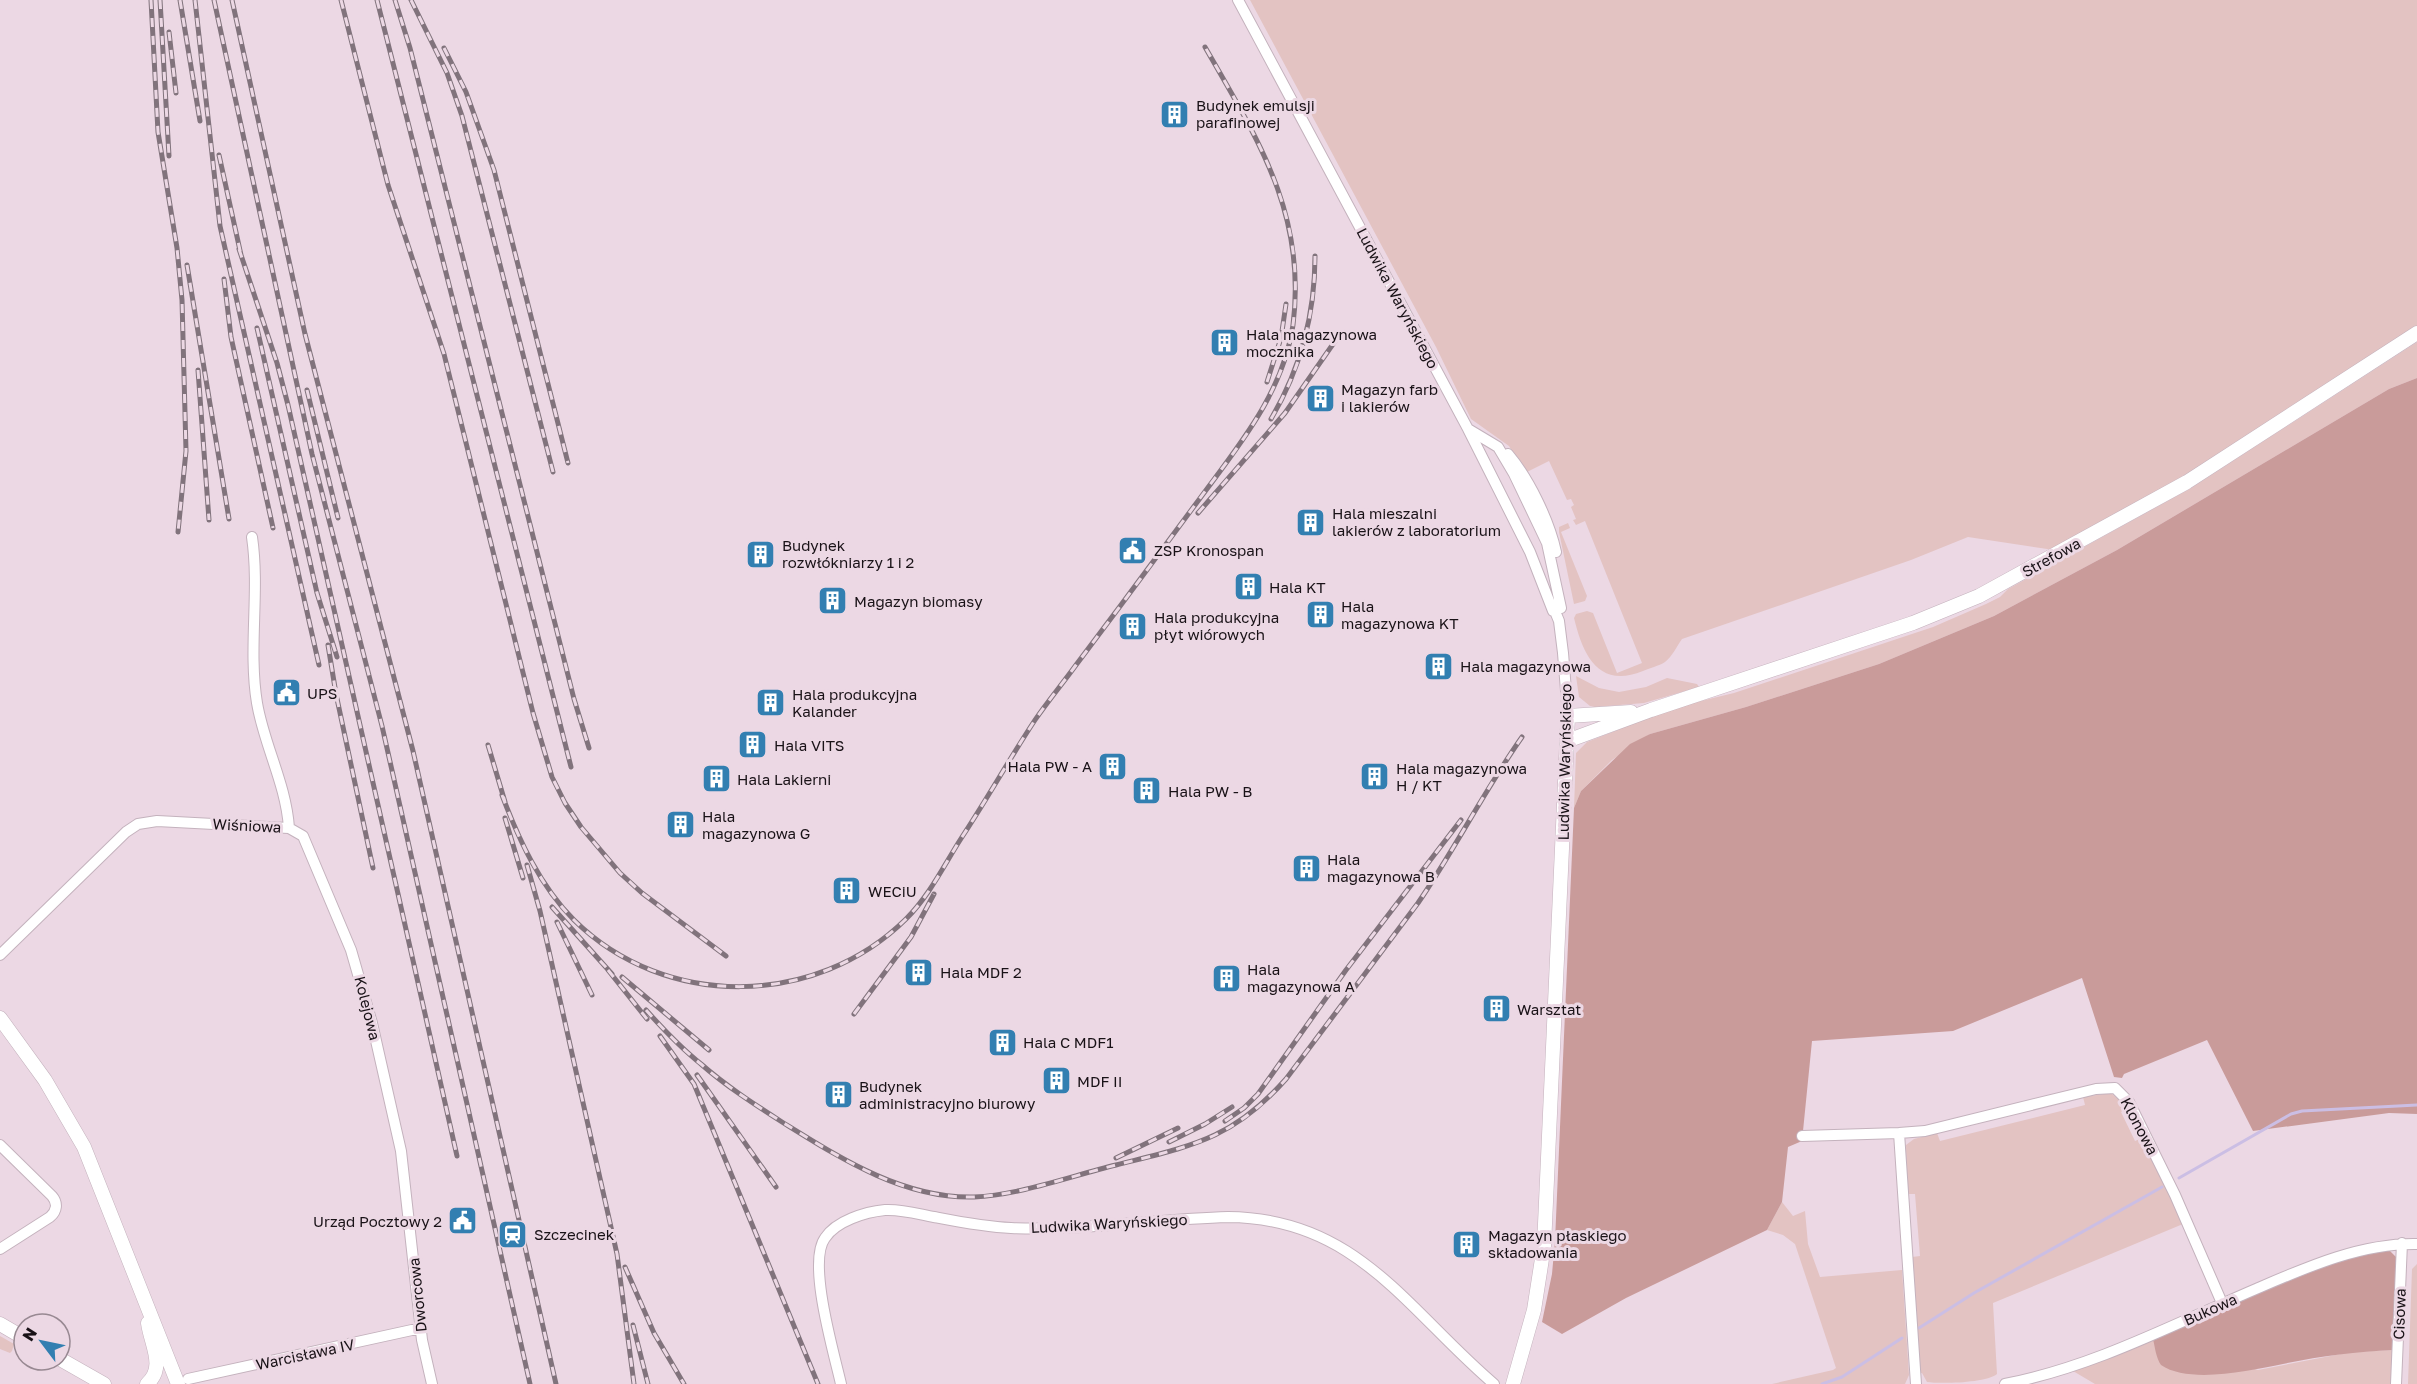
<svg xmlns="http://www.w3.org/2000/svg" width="2417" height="1384" viewBox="0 0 2417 1384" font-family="'Golos Text',sans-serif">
  <rect width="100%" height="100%" fill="#ecd8e4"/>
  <path fill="#e3c3c2" d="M1250,0h1167v326l-233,150 -130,74 -86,-13 -57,23 -229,79c-5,7 -10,18 -17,23 -6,4 -16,6 -22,9 -45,18 -60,-16 -69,-53l2,-4 11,-3 6,2 24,60 25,-10 -57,-142 -9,4 -3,-5 3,-1 -5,-12 3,-2 -3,-6 -4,1 -18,-39 -24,12 -16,-27 -38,-27 -35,-72z
    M2417,342v36l-28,11 -272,161 -123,66 -115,48 -133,43 -96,27 -38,26 -31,31 -7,17 2,-55 11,-11 89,-35 58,-14 199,-66 53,-23 14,-7 8,-8 183,-101z
    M1568,523l2,5 -9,4 26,64 -2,5 -11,3 -15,-72v-5z
    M1576,676l23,12 20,4 27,-5 21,-9 30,6 2,3 -55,16 -49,4 -5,-1 -11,-9z
    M2111,1093l13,11 3,5 -6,3 14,29 7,-3 41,86 -190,79 4,71c-11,9 -56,10 -70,8l-5,-9h-3l-7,-116 8,-1 -5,-62h-8l-1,-49 8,-6 23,-6 3,8 145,-36 -2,-8z
    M1782,1202l11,14 12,-5 3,33 12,33 82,-7 7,105 -4,9h-133l61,-14 3,-2 -41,-124 -12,-9 -16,-5z
    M2417,1264v120h-9l4,-115z
    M0,1336l14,8 -2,7 -2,2 -10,-4z
    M2153,1339l105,31 93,-18 42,-2 -1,34h-297l-22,-13z"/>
  <path fill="#c99b9a" d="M2417,378v736l-28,-1 -136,18 -46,-91 -83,34 -2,4 -8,-1 -32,-99 -129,53 -141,10 -10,100 -14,6 -6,55 -15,28 -141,68 -64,36 -20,-12 10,-48 3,-33 19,-433 7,-17 49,-47 20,-10 96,-27 133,-43 115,-48 123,-66 272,-161z
    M2389,1250l7,7 -3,93c-37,2 -73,6 -110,14 -35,7 -94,20 -122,1 -5,-7 -6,-18 -8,-26 74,-32 155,-76 236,-89z"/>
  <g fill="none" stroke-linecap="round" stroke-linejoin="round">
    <path stroke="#cbbee4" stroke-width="3" d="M2179,1178l112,-64 11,-3 115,-6
      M1919,1328l55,-35 188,-106
      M1822,1384l20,-7 60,-39"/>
    <defs>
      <path id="minor" d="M1238,0l230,429 62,123 23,59
        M1468,429l30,18 16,27 33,69 14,65
        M1508,454c21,25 41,66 48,98
        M252,537c8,55 -4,111 5,166 7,42 29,81 32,125
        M1552,604l7,17 4,32 5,63
        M0,955l126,-123 12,-8 19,-3 132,7 14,8 48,114 21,73 29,128 21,189 10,44
        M1899,1133l17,251
        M1802,1136l97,-3 26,-2 171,-42 19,-1 14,14 46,93 47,108
        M0,1145l52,51c6,7 5,15 -2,21l-50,32
        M188,1379l233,-51
        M841,1384c-7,-31 -34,-122 -16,-146 11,-17 40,-26 60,-28 17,-1 33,4 49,7 26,5 51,10 77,11 72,3 145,-9 217,-11 129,1 179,93 266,167
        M2005,1384c88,-17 169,-60 251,-95 51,-22 105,-46 161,-45
        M2396,1384l6,-141"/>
      <path id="tertiary" d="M1567,741l84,-31 262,-87 66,-27 208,-114 230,-149
        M0,1018l45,62 39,67 94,237
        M0,1324l24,14
        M60,1359l44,25
        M147,1384c19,-17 4,-39 1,-61
        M1513,1384l21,-74 10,-64 24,-530 63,-4"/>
    </defs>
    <use href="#minor" stroke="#c4b2bd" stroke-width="12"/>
    <use href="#tertiary" stroke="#c4b2bd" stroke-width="15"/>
    <use href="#minor" stroke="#fff" stroke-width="10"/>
    <use href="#tertiary" stroke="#fff" stroke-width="14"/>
    <defs>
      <path id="rail" d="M151,0l7,132 19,116 5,52 4,151 -8,81
        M160,0l9,156
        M180,0l20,121
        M195,0l25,226 99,439
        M214,0l98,454 70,272 148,658
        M232,0l73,334 108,417 143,633
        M341,0l47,185 56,169 89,359 19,64 13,26 16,24 39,46 22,20 84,63
        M377,0l194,767
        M395,0l15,48 164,651 15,49
        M411,0l36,73 15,43 91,356
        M169,32l7,61
        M444,48l22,44 28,78 74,293
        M219,155l22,100
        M239,249l38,114 11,42 169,751
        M187,265l42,254
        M224,279l7,58 42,191
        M257,328l60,265 20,64
        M198,370l11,150
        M1267,382l14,-44 5,-34
        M307,390l31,128
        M1271,419c30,-51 44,-104 44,-163
        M1198,513l87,-100 55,-79
        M328,645l8,49 37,174
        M488,745l17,57
        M502,795c17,45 38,91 72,125 91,90 242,88 332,-1 24,-24 38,-54 56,-82 25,-38 48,-79 73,-117 13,-19 28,-37 41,-55 40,-53 80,-107 119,-160 40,-55 88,-110 98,-180 14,-111 -36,-187 -88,-278
        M505,818l18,60
        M527,865l13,46 77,343 17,130
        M552,907l60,67
        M557,922l35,73
        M608,970l39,49
        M622,977l87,73
        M646,1010c17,19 35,38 55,54 25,22 53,40 81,58 58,36 121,77 192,75 46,-2 97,-21 142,-32 75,-19 116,-25 170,-86l132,-176c37,-54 66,-112 104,-166
        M854,1014l57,-77 23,-43
        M660,1036l34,48 124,300
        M697,1075l79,112
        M1225,1121l19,-13 14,-14 88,-124 115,-150
        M1169,1142l36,-18 27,-17
        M1116,1158l62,-30
        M625,1267l29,66 30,51
        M633,1325l15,59"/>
    </defs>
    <use href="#rail" stroke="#81737c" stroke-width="5"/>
    <use href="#rail" stroke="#ecd8e4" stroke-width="3" stroke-dasharray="9" stroke-linecap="butt"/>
  </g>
  <defs>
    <symbol id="building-square" viewBox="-11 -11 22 22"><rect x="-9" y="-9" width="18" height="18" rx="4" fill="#327fb1" stroke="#ecd8e4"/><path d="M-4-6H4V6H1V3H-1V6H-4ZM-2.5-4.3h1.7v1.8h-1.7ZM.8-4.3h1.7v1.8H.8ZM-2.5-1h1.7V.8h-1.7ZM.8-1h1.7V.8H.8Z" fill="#fff"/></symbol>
    <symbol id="civic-square" viewBox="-11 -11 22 22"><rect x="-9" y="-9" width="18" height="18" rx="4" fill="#327fb1" stroke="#ecd8e4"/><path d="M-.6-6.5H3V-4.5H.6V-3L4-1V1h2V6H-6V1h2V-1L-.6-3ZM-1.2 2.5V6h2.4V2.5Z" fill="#fff"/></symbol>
    <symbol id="station-square" viewBox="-11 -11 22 22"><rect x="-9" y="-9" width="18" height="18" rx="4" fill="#327fb1" stroke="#ecd8e4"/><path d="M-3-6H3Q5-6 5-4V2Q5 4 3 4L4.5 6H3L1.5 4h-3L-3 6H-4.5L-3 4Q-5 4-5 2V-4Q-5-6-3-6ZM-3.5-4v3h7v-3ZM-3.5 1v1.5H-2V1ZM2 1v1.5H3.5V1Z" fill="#fff"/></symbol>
  </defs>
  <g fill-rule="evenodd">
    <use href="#building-square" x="1158" y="98" width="33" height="33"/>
    <use href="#building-square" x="1208" y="326" width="33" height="33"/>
    <use href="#building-square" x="1304" y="382" width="33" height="33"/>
    <use href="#building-square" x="1294" y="506" width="33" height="33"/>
    <use href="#civic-square" x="1116" y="534" width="33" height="33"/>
    <use href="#building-square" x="744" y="538" width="33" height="33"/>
    <use href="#building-square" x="1232" y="570" width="33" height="33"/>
    <use href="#building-square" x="816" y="584" width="33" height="33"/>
    <use href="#building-square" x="1304" y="598" width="33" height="33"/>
    <use href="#building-square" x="1116" y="610" width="33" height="33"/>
    <use href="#building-square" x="1422" y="650" width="33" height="33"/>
    <use href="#civic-square" x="270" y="676" width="33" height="33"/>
    <use href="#building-square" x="754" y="686" width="33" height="33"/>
    <use href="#building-square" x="736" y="728" width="33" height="33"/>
    <use href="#building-square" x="1096" y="750" width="33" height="33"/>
    <use href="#building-square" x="1358" y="760" width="33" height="33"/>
    <use href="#building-square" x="700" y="762" width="33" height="33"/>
    <use href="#building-square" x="1130" y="774" width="33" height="33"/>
    <use href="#building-square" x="664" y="808" width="33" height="33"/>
    <use href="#building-square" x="1290" y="852" width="33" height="33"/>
    <use href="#building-square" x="830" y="874" width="33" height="33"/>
    <use href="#building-square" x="902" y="956" width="33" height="33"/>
    <use href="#building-square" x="1210" y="962" width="33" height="33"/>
    <use href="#building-square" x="1480" y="992" width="33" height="33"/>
    <use href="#building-square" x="986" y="1026" width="33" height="33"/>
    <use href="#building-square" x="1040" y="1064" width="33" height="33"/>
    <use href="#building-square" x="822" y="1078" width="33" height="33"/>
    <use href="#civic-square" x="446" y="1204" width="33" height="33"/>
    <use href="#station-square" x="496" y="1218" width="33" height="33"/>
    <use href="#building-square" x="1450" y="1228" width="33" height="33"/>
  </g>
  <g text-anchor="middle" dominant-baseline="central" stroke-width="6" stroke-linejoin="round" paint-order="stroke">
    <g font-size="15" fill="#191217" stroke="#ecd8e4" text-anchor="start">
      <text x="1196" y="105">Budynek emulsji<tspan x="1196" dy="17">parafinowej</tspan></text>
      <text x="1246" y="334">Hala magazynowa<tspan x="1246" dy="17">mocznika</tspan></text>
      <text x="1341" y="389">Magazyn farb<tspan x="1341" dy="17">i lakierów</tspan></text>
      <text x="1332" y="513">Hala mieszalni<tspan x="1332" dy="17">lakierów z laboratorium</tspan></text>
      <text x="782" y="545">Budynek<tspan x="782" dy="17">rozwłókniarzy 1 i 2</tspan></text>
      <text x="1154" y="550">ZSP Kronospan</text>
      <text x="1269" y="587">Hala KT</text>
      <text x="854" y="601">Magazyn biomasy</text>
      <text x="1341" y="606">Hala<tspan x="1341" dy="17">magazynowa KT</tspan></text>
      <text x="1154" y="617">Hala produkcyjna<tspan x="1154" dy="17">płyt wiórowych</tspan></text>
      <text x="1460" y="666">Hala magazynowa</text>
      <text x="307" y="693">UPS</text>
      <text x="792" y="694">Hala produkcyjna<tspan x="792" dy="17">Kalander</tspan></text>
      <text x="774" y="745">Hala VITS</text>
      <text x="1092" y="766" text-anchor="end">Hala PW - A</text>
      <text x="1396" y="768">Hala magazynowa<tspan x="1396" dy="17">H / KT</tspan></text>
      <text x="737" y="779">Hala Lakierni</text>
      <text x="1168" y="791">Hala PW - B</text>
      <text x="702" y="816">Hala<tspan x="702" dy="17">magazynowa G</tspan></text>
      <text x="1327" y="859">Hala<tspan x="1327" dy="17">magazynowa B</tspan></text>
      <text x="868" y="891">WECiU</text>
      <text x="1247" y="969">Hala<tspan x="1247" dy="17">magazynowa A</tspan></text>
      <text x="940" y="972">Hala MDF 2</text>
      <text x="1517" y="1009">Warsztat</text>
      <text x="1023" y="1042">Hala C MDF1</text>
      <text x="1077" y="1081">MDF II</text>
      <text x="859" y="1086">Budynek<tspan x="859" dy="17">administracyjno biurowy</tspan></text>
      <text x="442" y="1221" text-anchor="end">Urząd Pocztowy 2</text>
      <text x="534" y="1234">Szczecinek</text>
      <text x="1488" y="1235">Magazyn płaskiego<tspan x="1488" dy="17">składowania</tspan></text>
    </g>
    <g font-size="15" fill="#191217" stroke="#ecd8e4">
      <text transform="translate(1398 298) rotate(62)">Ludwika Waryńskiego</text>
      <text transform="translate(2051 557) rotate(-29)">Strefowa</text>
      <text transform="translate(1564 762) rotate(-89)">Ludwika Waryńskiego</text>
      <text transform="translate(247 825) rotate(3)">Wiśniowa</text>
      <text transform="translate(368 1008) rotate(76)">Kolejowa</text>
      <text transform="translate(2140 1126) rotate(62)">Klonowa</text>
      <text transform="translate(1109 1223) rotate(-3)">Ludwika Waryńskiego</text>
      <text transform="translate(417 1295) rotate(-96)">Dworcowa</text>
      <text transform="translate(2210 1309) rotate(-24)">Bukowa</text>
      <text transform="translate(2399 1314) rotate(-88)">Cisowa</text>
      <text transform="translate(305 1354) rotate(-12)">Warcisława IV</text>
    </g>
  </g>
  <g transform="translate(42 1342) rotate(302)"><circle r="28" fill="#ecd8e4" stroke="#988992" stroke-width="1.5"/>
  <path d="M0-4.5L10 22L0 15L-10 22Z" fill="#327fb1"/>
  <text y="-9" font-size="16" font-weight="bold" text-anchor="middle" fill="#191217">N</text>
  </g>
</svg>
